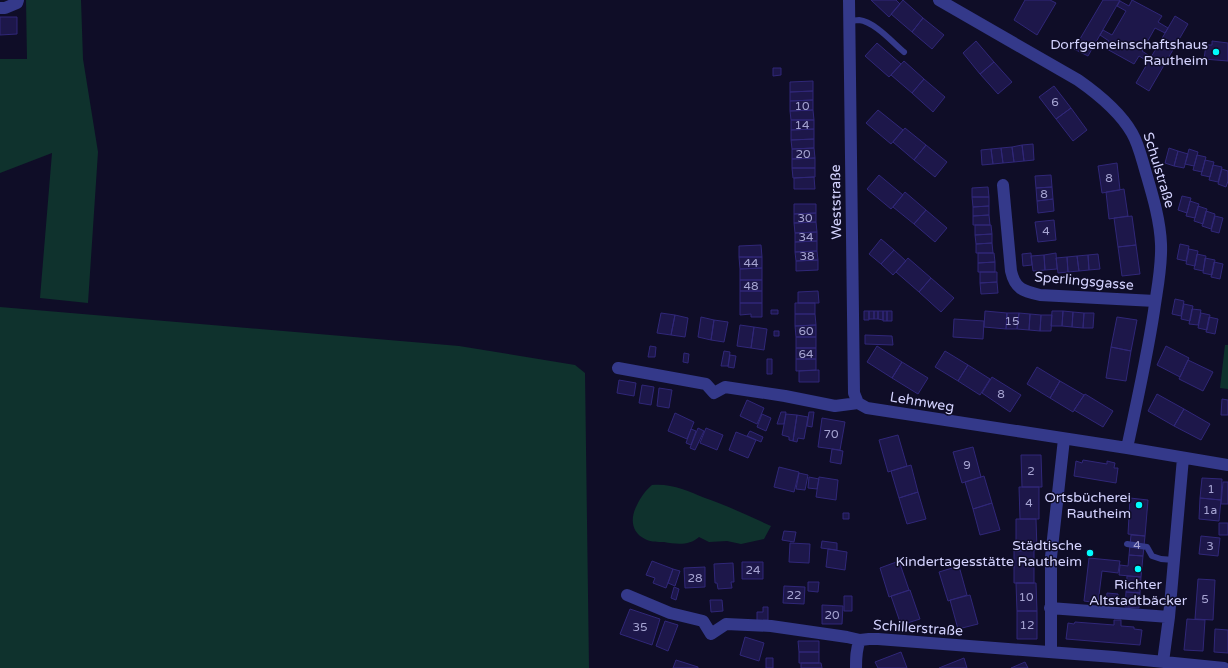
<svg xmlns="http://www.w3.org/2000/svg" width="1228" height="668" viewBox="0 0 1228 668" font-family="'Varela Round',sans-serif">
  <rect width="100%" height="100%" fill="#0f0d27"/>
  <path fill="#0f322d" d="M26,0h55l2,59 15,93 -10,151 -48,-5 12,-145 -52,20v-114h27z
    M0,307l459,39 116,19 10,8 4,295h-589z
    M1225,345h3v44l-8,-1z
    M652,485c19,-2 36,6 53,13 23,8 44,18 66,28l-7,13 -23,5 -14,-3 -18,1 -10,-5c-10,9 -23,7 -35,5 -6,0 -14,0 -19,-3 -14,-7 -15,-21 -8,-34 4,-8 8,-14 15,-20z"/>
  <path fill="#1d174a" stroke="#302778" d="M871,0h25l4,4 -11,13z
    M903,0l20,18 -11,14 -21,-18z
    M1025,0h25l6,3 -19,32 -23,-15z
    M1103,0h17l-32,56 -14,-7z
    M1132,0l30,16 -4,6 10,6 -3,5 -10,-5 -13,23 9,6 -2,5 -10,-6 -5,8 -29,-16 4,-7 -9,-6 3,-5 9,5 14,-24 -9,-5 3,-5 9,5z
    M1175,16l13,8 -39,67 -13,-8z
    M0,17h17v17l-17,1z
    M923,18l21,17 -12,14 -20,-17z
    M976,41l18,21 -14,12 -17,-21z
    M1212,41l16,2v18l-24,-2 2,-14h6z
    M877,43l24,21 -12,13 -24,-21z
    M904,61l20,18 -12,14 -21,-18z
    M994,62l18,20 -14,12 -18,-20z
    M773,68h8v7l-8,1z
    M924,79l21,18 -12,15 -21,-19z
    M813,81v10l-23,1v-10z
    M1054,86l17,22 -15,11 -17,-22z
    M813,91v9l-23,1v-9z
    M813,100v10l-23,1v-10z
    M1071,108l16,22 -14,11 -17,-22z
    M813,110l1,10h-23l-1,-9z
    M878,110l25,20 -12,14 -25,-21z
    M791,120h23v9l-23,1z
    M905,128l21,17 -12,15 -21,-18z
    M814,129v10l-23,1v-10z
    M814,139v9l-22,1 -1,-9z
    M1033,144l1,16 -10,1 -2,-16z
    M926,145l21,17 -12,15 -21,-17z
    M1022,145l2,16 -10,1 -2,-15z
    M1012,147l2,15 -11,1 -2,-15z
    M814,148l1,10 -23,1v-10z
    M1001,148l2,15 -10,1 -2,-15z
    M1169,148l9,3 -4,15 -9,-3z
    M991,149l2,15 -11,1 -1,-15z
    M1189,149l9,3 -4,14 -9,-2z
    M1178,151l10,3 -4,14 -10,-2z
    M1197,155l9,2 -4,15 -9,-2z
    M815,158v10h-23v-9z
    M1205,160l9,2 -4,15 -9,-2z
    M1117,163l3,27 -18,3 -4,-27z
    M1213,165l9,2 -4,15 -9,-2z
    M792,168h23v9l-22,1z
    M1222,169l6,2v10l-2,6 -8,-3z
    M879,175l24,20 -12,14 -24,-20z
    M1051,175l1,12 -16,1 -1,-12z
    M814,177l1,12h-21v-11z
    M988,187l1,10h-17v-9z
    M1052,187l1,12 -16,2 -1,-13z
    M1124,189l4,27 -19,3 -3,-27z
    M905,192l21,18 -12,14 -21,-17z
    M1182,196l9,2 -4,15 -9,-3z
    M972,197h17v9l-16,1z
    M1053,199l1,12 -16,2 -1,-12z
    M1190,201l9,3 -4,14 -9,-2z
    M794,204h22v9l-22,1z
    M989,206v9l-16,1v-9z
    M1198,206l9,3 -4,15 -9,-3z
    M926,210l21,18 -12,14 -21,-18z
    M1206,211l9,3 -4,15 -9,-3z
    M816,213v9l-22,1v-9z
    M989,215l1,10h-17v-9z
    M1132,216l4,29 -18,2 -4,-29z
    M1215,216l8,2 -4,15 -8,-2z
    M1054,220l2,20 -18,2 -3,-20z
    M816,222l1,10 -22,1 -1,-10z
    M975,225h16l1,9 -17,1z
    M817,232v9l-22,1v-9z
    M992,234v9l-16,1 -1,-9z
    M881,239l13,11 -13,14 -12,-10z
    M817,241v10l-22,1v-10z
    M992,243l1,10h-17v-9z
    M1180,244l9,2 -3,15 -9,-2z
    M761,245l1,12h-23v-11z
    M1136,245l4,29 -18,2 -4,-29z
    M1189,249l9,2 -3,15 -9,-2z
    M894,250l12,11 -13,14 -12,-11z
    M817,251l1,9 -22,1 -1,-9z
    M978,253h16l1,9 -17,1z
    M1031,253l1,12 -9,1 -1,-12z
    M1056,253l1,16 -12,1 -1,-15z
    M1098,254l2,15 -11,1 -1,-15z
    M1197,254l9,2 -3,15 -9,-2z
    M1044,255l1,15 -12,1 -2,-15z
    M1088,255l1,15 -10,1 -2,-15z
    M1077,256l2,15 -11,1 -1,-15z
    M739,257h23v11l-22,1z
    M1067,257l1,15 -10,1 -2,-15z
    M908,258l23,20 -12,14 -23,-20z
    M1205,258l10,2 -3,15 -9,-2z
    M818,260v10l-22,1v-10z
    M995,262v10h-17v-9z
    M1214,262l9,2 -3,15 -9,-2z
    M762,268v12h-22v-11z
    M980,272h17v10l-17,1z
    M931,278l23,20 -13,14 -22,-20z
    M740,280h22v11h-22z
    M997,282l1,11 -17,1 -1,-11z
    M740,291h22v12h-22z
    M818,291l1,12h-21v-11z
    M1175,299l9,2 -3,15 -9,-2z
    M740,303h22v14h-11v-3l-11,1z
    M795,303h20v11h-20z
    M1184,304l9,2 -3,15 -9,-2z
    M1192,309l9,1 -3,15 -9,-1z
    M771,310h7v4h-7z
    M864,311h5v9h-5z
    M869,311h5v8h-5z
    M874,311h4v8h-4z
    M878,311h5v9l-5,-1z
    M883,311h4v10h-4z
    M887,311h5v10h-5z
    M985,311l22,2 -1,16 -22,-2z
    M1052,311h11l-1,15h-11z
    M1063,311l10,1 -1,15 -10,-1z
    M1073,312l11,1 -1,15 -11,-1z
    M661,313l14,2 -4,20 -14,-2z
    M1007,313h12l-2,16h-11z
    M1019,313l11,1 -1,16 -12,-1z
    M1084,313h10l-1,15h-10z
    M1201,313l9,2 -3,15 -9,-2z
    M795,314h20l1,11 -21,1z
    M1030,314l11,1 -1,16 -11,-1z
    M675,315l13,3 -3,19 -14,-2z
    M1041,315h11l-1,16h-11z
    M701,317l13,3 -3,20 -13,-3z
    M1117,317l20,3 -6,31 -20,-4z
    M1209,317l9,2 -3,15 -9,-2z
    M954,319l30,2 -1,18 -30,-2z
    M714,320l14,2 -4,20 -13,-2z
    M740,325l14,2 -3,21 -14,-2z
    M816,325v12h-20l-1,-11z
    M754,327l13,2 -3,21 -13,-2z
    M774,331h5v5h-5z
    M865,335l27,1 1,9 -28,-1z
    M796,337h20v11h-20z
    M650,346l6,1 -1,10h-7z
    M877,346l25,16 -10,16 -25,-16z
    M1166,346l23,12 -9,19 -23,-12z
    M1111,347l20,4 -5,30 -20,-3z
    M796,348h20v11h-20z
    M724,351l6,1 -2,14h-7z
    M945,351l23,14 -10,16 -23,-14z
    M684,353l5,1 -1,9 -5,-1z
    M730,355l6,1 -2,12 -6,-1z
    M767,359h5v15h-5z
    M796,359h20v11l-20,1z
    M1188,360l25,12 -10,19 -24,-12z
    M902,362l26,16 -10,16 -26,-16z
    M968,365l22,14 -10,16 -22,-14z
    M1037,367l23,14 -10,17 -23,-14z
    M819,370v12h-20v-11z
    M992,377l29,18 -11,17 -28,-19z
    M619,380l17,3 -2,13 -17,-3z
    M1060,381l24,14 -11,17 -23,-14z
    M642,385l12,2 -3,18 -12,-2z
    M659,388l13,2 -3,18 -12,-2z
    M1085,394l28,17 -10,16 -29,-17z
    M1157,394l27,15 -10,17 -26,-15z
    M1222,399l6,1v15h-7z
    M747,400l17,8 -7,16 -17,-8z
    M1184,409l26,15 -9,16 -27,-14z
    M781,412h5l-2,12h-7z
    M809,412h5l-2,15 -5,-1z
    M675,413l19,9 -7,17 -19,-8z
    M762,414l9,4 -5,13 -9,-4z
    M786,414l11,1 -4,26 -4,-1v-3l-7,-2z
    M797,415l11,2 -4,22 -6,-1 -1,4 -4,-1z
    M822,418l23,4 -5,28 -22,-3z
    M698,428l6,3 -9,19 -5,-2z
    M706,428l17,7 -6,15 -17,-7z
    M691,429l5,2 -5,14 -5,-2z
    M750,431l13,6 -2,5 -14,-6z
    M736,432l20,8 -8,18 -19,-8z
    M898,435l9,31 -19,6 -9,-32z
    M973,447l8,30 -19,6 -9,-31z
    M832,449l11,2 -2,13 -11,-2z
    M1021,455h20l1,32h-20z
    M1083,460l24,4v-3l8,2 -1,5h4l-2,15 -42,-7 2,-15 6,2z
    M911,465l7,27 -19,6 -8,-27z
    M779,467l20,5 -5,20 -20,-5z
    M799,473l9,2 -3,15 -9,-1z
    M984,476l8,27 -19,6 -8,-27z
    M809,477l10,2 -2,10 -9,-1z
    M819,477l19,3 -2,20 -20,-3z
    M1202,478l20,1 -1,21 -21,-2z
    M1223,482h5v22h-7z
    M1019,487h20v32h-19z
    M918,492l8,27 -19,5 -8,-26z
    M1130,498l18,2 -3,36 -17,-2z
    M1200,498l21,2 -2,21 -20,-2z
    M992,503l8,27 -20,5 -7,-26z
    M843,513h6v6h-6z
    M1016,519h20l1,31 -21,1z
    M1219,523h9v12h-9z
    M784,531l12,1 -2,10 -12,-2z
    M1131,535l14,1 -2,20 -14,-1z
    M1201,536l19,2 -2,18 -19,-2z
    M822,541l15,2v7l-16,-2z
    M790,543l20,1 -1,19 -20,-1z
    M828,549l19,3 -2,18 -19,-3z
    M1034,550v33h-20v-32z
    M1129,555l14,1 -2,21 -22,-2 1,-10 8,1z
    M1089,558l31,3 -2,12 -16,-2 -4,32 -14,-2z
    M652,561l21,8 -7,19 -13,-5 2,-5 -9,-3z
    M899,561l10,29 -20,7 -9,-29z
    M742,562h21v17h-21z
    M733,563l1,19h-3l1,6 -14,1 -1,-6h-2l-1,-19z
    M959,566l8,29 -19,6 -9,-29z
    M705,567v20l-20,1 -1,-20z
    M673,569l7,2 -5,15 -7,-3z
    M1127,576l14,1 -1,16 -14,-1z
    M1198,579l17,1 -2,40 -18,-1z
    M808,582h11l-1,10 -10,-1z
    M1016,583h20l1,28h-20z
    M784,586l21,1 -1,17 -21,-1z
    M674,587l5,2 -3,11 -5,-2z
    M910,590l10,29 -19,6 -10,-29z
    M1126,592l14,1 -1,15 -14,-1z
    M1107,593l11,1v9l-12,-1z
    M970,595l8,29 -20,5 -8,-29z
    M844,596h8v15h-8z
    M710,600h12l1,11 -12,1z
    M822,605l21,1 -1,18h-20z
    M763,607h5v13l-11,1v-9h6z
    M630,609l30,10 -8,26 -32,-11z
    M1017,611h20v28h-20z
    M1187,619l18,1 -2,31 -19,-1z
    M1114,620h7v6l13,1v2l8,1 -2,15 -74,-6 2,-16 6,1 1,-2 39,3z
    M665,621l13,4 -10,26 -12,-5z
    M1215,629l13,1v23l-14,-1z
    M745,637l19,6 -5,18 -19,-6z
    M798,641h21v11h-20z
    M799,652h20v11h-20z
    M901,652l6,16h-29l-3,-6z
    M766,658h7v10h-7z
    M964,658l3,10h-28z
    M676,660l22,7v1h-25z
    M1025,662l3,6h-17z
    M801,663h20l1,5h-21z"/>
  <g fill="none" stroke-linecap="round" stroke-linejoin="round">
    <path stroke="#34398a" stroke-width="6" d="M849,21c3,0 7,-1 10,-1 16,2 33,22 45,32
      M1127,544l20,3 5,9 9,3 13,1"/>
    <path stroke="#34398a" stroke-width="12" d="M849,0l5,393 4,10 9,5 260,40 101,17
      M939,0l139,80c20,14 42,32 54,53 7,12 10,27 14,40 7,24 14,47 15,71 1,23 -4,45 -7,67 -7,46 -17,91 -27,137
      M0,8h5l12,-5 1,-3
      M1003,185l8,86c4,18 12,20 29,24l115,6
      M618,368l88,16 8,9 11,-6 60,9 50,10 23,-3
      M627,595l43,18 33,8 8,13 15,-10 45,2 76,11 13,3 9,-1h9l236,18 110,11
      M1050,608l119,9
      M1051,652v-95l13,-118
      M1163,662l6,-45 14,-159
      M856,668c0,-10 0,-19 4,-28"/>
  </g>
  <g fill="#00fdfe" stroke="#0f0d27" stroke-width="1.5">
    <circle cx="1216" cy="52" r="4"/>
    <circle cx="1139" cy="505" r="4"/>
    <circle cx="1090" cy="553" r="4"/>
    <circle cx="1138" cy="569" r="4"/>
  </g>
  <g text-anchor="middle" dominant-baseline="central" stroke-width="3" stroke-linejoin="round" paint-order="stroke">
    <g font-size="12" fill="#a6a4d2">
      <text x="1055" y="102">6</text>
      <text x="802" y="106">10</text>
      <text x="802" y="125">14</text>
      <text x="803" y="154">20</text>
      <text x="1109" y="178">8</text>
      <text x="1044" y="194">8</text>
      <text x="805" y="218">30</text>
      <text x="1046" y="231">4</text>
      <text x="806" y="237">34</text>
      <text x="807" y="256">38</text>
      <text x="751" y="263">44</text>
      <text x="751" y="286">48</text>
      <text x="1012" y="321">15</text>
      <text x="806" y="331">60</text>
      <text x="806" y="354">64</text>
      <text x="1001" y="394">8</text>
      <text x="831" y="434">70</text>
      <text x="967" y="465">9</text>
      <text x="1031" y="471">2</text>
      <text x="1211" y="489">1</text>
      <text x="1029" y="503">4</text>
      <text x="1210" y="510">1a</text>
      <text x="1137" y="545">4</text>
      <text x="1210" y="546">3</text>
      <text x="753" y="570">24</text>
      <text x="695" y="578">28</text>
      <text x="794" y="595">22</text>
      <text x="1026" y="597">10</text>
      <text x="1205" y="599">5</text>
      <text x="832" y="615">20</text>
      <text x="1027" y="625">12</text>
      <text x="640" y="627">35</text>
    </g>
    <g font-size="14" fill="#d4d3ff" stroke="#0f0d27" text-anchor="end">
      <text x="1208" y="44">Dorfgemeinschaftshaus<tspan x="1208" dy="16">Rautheim</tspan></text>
      <text x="1131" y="497">Ortsbücherei<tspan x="1131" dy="16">Rautheim</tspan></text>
      <text x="1082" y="545">Städtische<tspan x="1082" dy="16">Kindertagesstätte Rautheim</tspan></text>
      <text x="1138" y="584" text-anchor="middle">Richter<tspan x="1138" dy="16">Altstadtbäcker</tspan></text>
    </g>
    <g font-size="14" fill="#d4d3ff" stroke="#0f0d27">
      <text transform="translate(1159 170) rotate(73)">Schulstraße</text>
      <text transform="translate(836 202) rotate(-91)">Weststraße</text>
      <text transform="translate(1084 281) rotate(5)">Sperlingsgasse</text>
      <text transform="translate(922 402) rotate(9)">Lehmweg</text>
      <text transform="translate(918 628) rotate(4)">Schillerstraße</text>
    </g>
  </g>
</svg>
